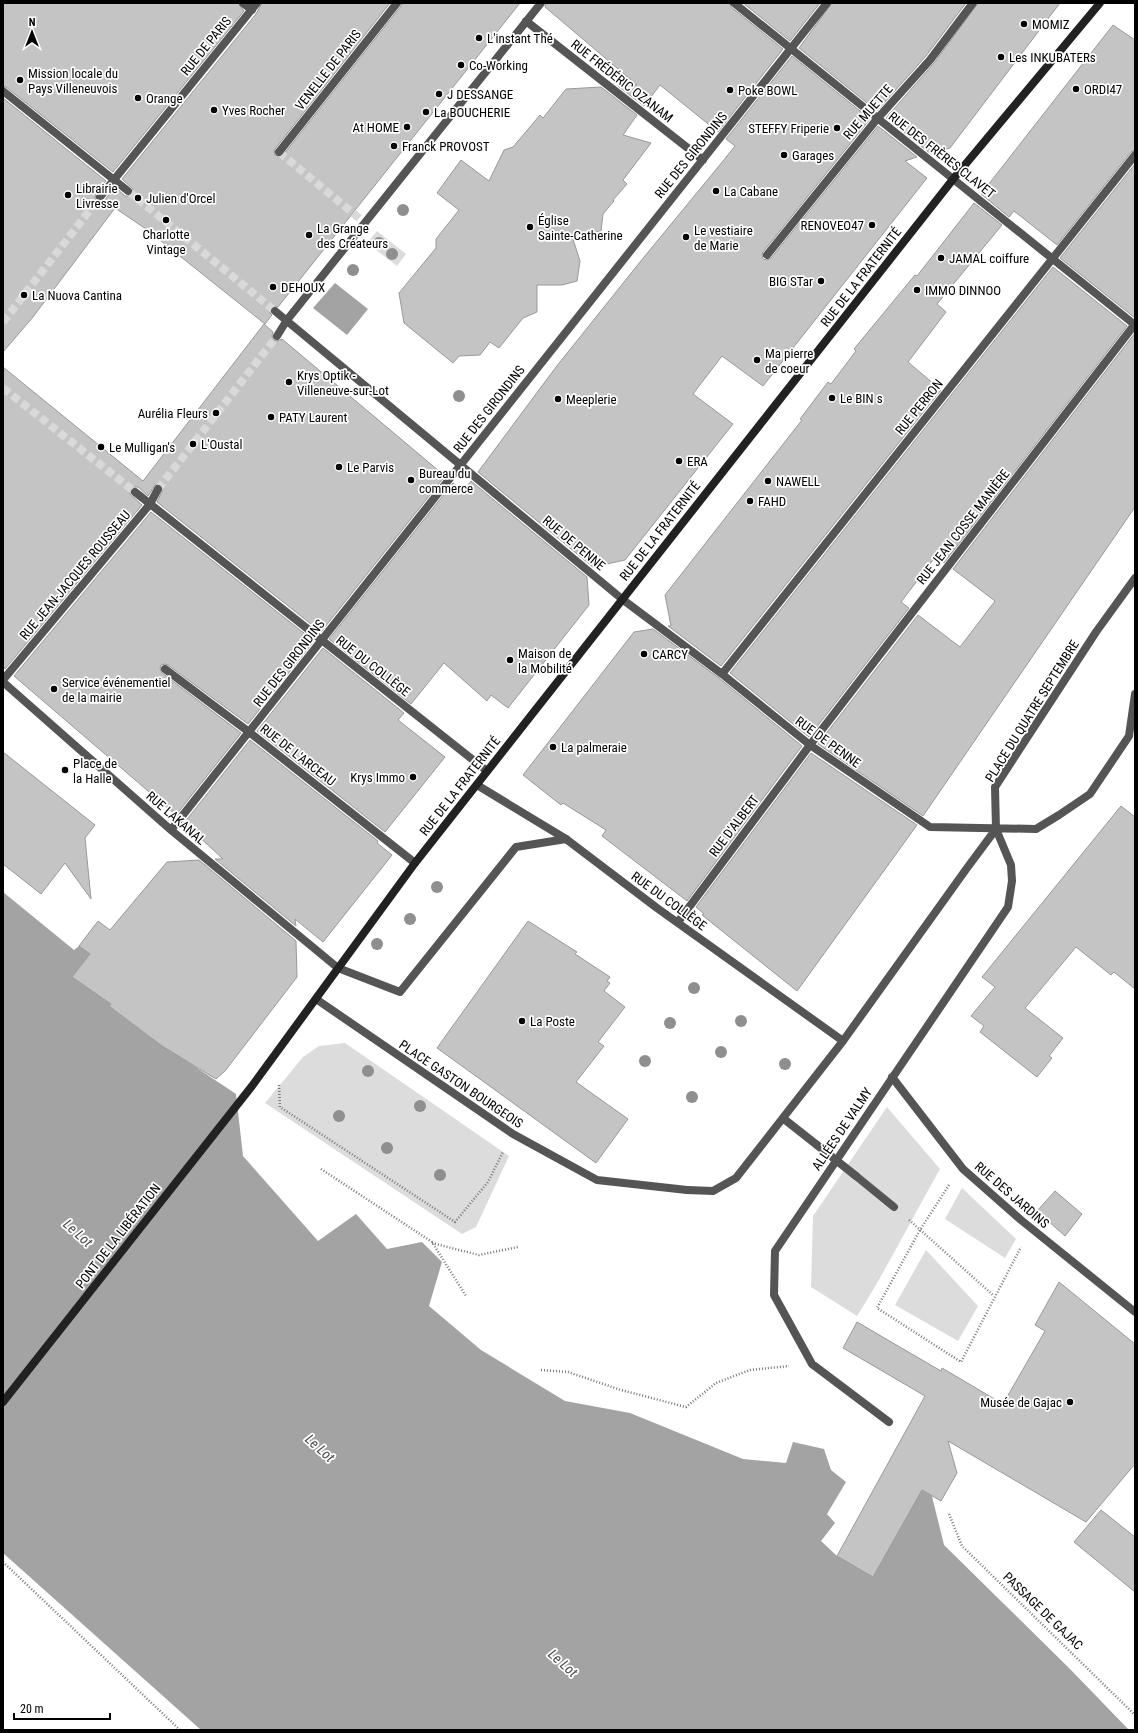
<svg xmlns="http://www.w3.org/2000/svg" width="1138" height="1733" viewBox="0 0 1138 1733" font-family="'Roboto Condensed',sans-serif">
  <rect width="100%" height="100%" fill="#fff"/>
  <path fill="#dcdcdc" d="M377,231l29,23 -9,12 -30,-23z
    M345,1043l164,113 -33,71 -14,7 -197,-131 38,-46 16,-11z
    M887,1107l53,62c-28,49 -53,100 -83,147l-46,-29 2,-71z
    M962,1188l54,51 -11,19 -60,-39z
    M926,1250l52,56 -20,35 -63,-36z"/>
  <path fill="#a3a3a3" d="M335,283l33,26 -21,26 -34,-27z
    M3,892l71,58 5,-4 11,8 -18,23 39,27 -2,2 37,28 90,60 7,62 75,85 38,-27 31,35 35,-7 20,20 -13,44 52,44 84,51 65,12 113,46 43,4 7,-21 31,7 7,21 15,12 -19,32 8,9 -14,18 16,15 36,21 53,-95 3,2 15,61 126,124 59,61h-928l-198,-177z"/>
  <path fill="#c4c4c4" stroke="#999" d="M3,3h235l6,8 -131,161 -107,-85 -3,-1z
    M262,3h128l-115,146 -1,5 5,3 4,-2 118,-149 1,-3h118l-242,304 -5,-1 -2,2 -1,5 2,2 -7,9 -119,-95 -31,-21 -82,109 -30,35v-254l103,83 -10,13 -1,5 2,2 5,1 2,-1 11,-14 10,9h5l2,-2 1,-5 -11,-10 134,-165z
    M546,3h183l2,4 52,42 -65,83 -58,-47 -16,21 -26,-20 19,-1 -92,-78z
    M743,3h77l-30,38z
    M832,3h134l-40,53 -49,55 -78,-63z
    M978,3h82l-110,145 -19,6 -45,-36 48,-55z
    M1113,25l22,15v110l-4,2 -74,93 -43,-34 -5,6 -28,-23z
    M792,56l78,63 -107,133 -1,3 1,4 4,1 4,-2 107,-132 39,31 -12,4 22,17 -164,208 -41,-30 -29,38 40,30 -108,136 -32,7 -115,-95 78,-105 84,-105 83,-101 12,-15 -9,-7z
    M601,87l36,28 -14,20 28,8 -28,37 4,4 -14,16 1,1 -11,13 -2,17 -29,5 8,25 -3,20 -15,4h-25v27l-14,6 -24,30 -9,-6 -10,13 -21,1 -6,7 -49,-40 -5,-30 37,-45v-9l23,-29 -22,-17 24,-33 28,21 15,-31 9,-3 27,-32 3,3 23,-29z
    M1135,164v154l-75,-60z
    M974,203l28,22 -65,79 9,8 -38,50 33,28 -220,276 -53,-40h3l-6,-31 137,-175 -2,-1 28,-37 3,2 25,-33 -2,-2 61,-74 2,1z
    M1053,267l74,59 -183,237 -8,-7 -35,46 8,6 -100,129 -79,-64z
    M264,324l9,8 -1,4 2,4 3,1 5,-2 163,137 -124,156 -164,-130 6,-13 -2,-5 -6,1 -7,11 -10,-9h-5l-3,4v3l12,11 -137,164 -2,-3v-299l140,114z
    M1135,333v174l-212,309 -105,-72 100,-129 42,32 35,-46 -42,-32z
    M471,481l116,96 2,28 -81,103 -17,-13 -4,6 -43,-38 -33,41 -82,-65 124,-156 9,7 1,-2 2,1z
    M151,512l163,129 -66,83 -80,-59 -3,-1 -4,1 -1,4 2,4 79,60 -65,82 -162,-139z
    M653,629l66,49 83,68 -115,155 -85,-65 4,-6 -43,-27 -2,2 -38,-30 111,-143z
    M323,648l81,65 -6,7 47,37 -60,75 -128,-101z
    M250,740l128,101 -1,2 15,12 -69,87 -28,-23 1,7 -81,-67h8l-39,-36z
    M3,752l92,73 -10,13 6,61 -26,-36 -24,31 -38,-30z
    M811,753l106,72 -120,166 -95,-76 2,-1 -8,-7z
    M1121,806l14,11v172l-21,-17 -3,3 -35,-28 -51,61 38,30 -14,18 3,2 -15,19 -57,-45 4,-6 -13,-10 24,-29 -13,-10z
    M199,860l97,81 1,36 -72,94 -9,8 -54,-33 -53,-40 2,-2 -39,-27 18,-23 -11,-8 19,-25 12,9 57,-68z
    M528,921l49,31 -2,2 35,23 -3,4 3,2 -6,8 21,16 -27,35 6,4 -28,36 52,37 -32,44 -159,-115z
    M1055,1191l27,23 -17,22 -28,-25z
    M1059,1282l76,62v120l-49,58 -138,-81 9,32 -16,28 -19,-11 -49,87 -36,-21 88,-160 -82,-48 14,-26 84,49 1,-3 61,36 42,-73 -10,-6z
    M1101,1510l34,27v55l-61,-50z"/>
  <g fill="none" stroke-linecap="round" stroke-linejoin="round">
    <path stroke="#d9d9d9" stroke-width="8" stroke-dasharray="8 4" stroke-linecap="butt" d="M279,152l86,71
      M128,191l147,120
      M3,322l97,-125
      M3,388l132,104
      M158,489l119,-153"/>
    <path stroke="#777" stroke-width="2.5" stroke-dasharray="1 2" stroke-linecap="butt" d="M279,1085l1,22 175,115 33,-40 15,-30
      M321,1169l111,73 34,54
      M949,1185l-29,45 -43,78 84,54 60,-115
      M909,1220l85,76
      M432,1243l47,12 39,-8
      M541,1370l27,2 53,18 65,17 30,-24 34,-13 39,-4
      M949,1514l13,32 173,169
      M3,1562l177,168"/>
    <path stroke="#555" stroke-width="8" d="M338,968l62,24 116,-145 50,-8
      M316,999l197,135 84,46 90,10"/>
    <path stroke="#555" stroke-width="8" d="M243,3l9,7
      M734,3c134,107 267,215 401,322
      M526,21l177,139
      M3,91l125,100
      M279,152l118,-149
      M100,197l157,-194
      M767,255l110,-136 53,-59 43,-57
      M275,311l347,288 100,75 88,71 120,82 106,2 23,-14 31,-21 39,-58 6,-42
      M277,336l10,-16 254,-317
      M135,492l352,279
      M165,669l84,63 166,131
      M722,674l413,-519
      M3,680l147,-176 8,-15
      M3,682l168,148 167,138
      M477,785l89,54 91,69 186,133
      M171,830l656,-827
      M678,922l132,-177 325,-421
      M892,1077l71,92 58,51 114,92
      M784,1119l33,26
      M856,1176l38,31
      M687,1190l26,1 23,-13 107,-137 124,-173 29,-39
      M889,1422l-77,-58 -38,-69 1,-44 233,-344 4,-26 -1,-16 -15,-36 -1,-42 101,-155 39,-54"/>
    <path stroke="#222" stroke-width="8" d="M3,1402l249,-316 163,-223 539,-685 146,-175"/>
    <path stroke="#555" stroke-width="8" d="M817,1145l39,31"/>
  </g>
  <g fill="#8f8f8f">
    <circle cx="403" cy="210" r="6"/>
    <circle cx="379" cy="243" r="6"/>
    <circle cx="392" cy="254" r="6"/>
    <circle cx="353" cy="270" r="6"/>
    <circle cx="459" cy="396" r="6"/>
    <circle cx="437" cy="887" r="6"/>
    <circle cx="410" cy="919" r="6"/>
    <circle cx="377" cy="944" r="6"/>
    <circle cx="694" cy="988" r="6"/>
    <circle cx="741" cy="1021" r="6"/>
    <circle cx="670" cy="1023" r="6"/>
    <circle cx="721" cy="1052" r="6"/>
    <circle cx="645" cy="1061" r="6"/>
    <circle cx="785" cy="1064" r="6"/>
    <circle cx="368" cy="1071" r="6"/>
    <circle cx="692" cy="1097" r="6"/>
    <circle cx="420" cy="1106" r="6"/>
    <circle cx="339" cy="1116" r="6"/>
    <circle cx="387" cy="1148" r="6"/>
    <circle cx="440" cy="1175" r="6"/>
  </g>
  <g fill="#000" stroke="#fff" stroke-width="1.5">
    <circle cx="1024" cy="24" r="4"/>
    <circle cx="479" cy="38" r="4"/>
    <circle cx="1001" cy="57" r="4"/>
    <circle cx="461" cy="65" r="4"/>
    <circle cx="20" cy="80" r="4"/>
    <circle cx="1076" cy="89" r="4"/>
    <circle cx="730" cy="90" r="4"/>
    <circle cx="439" cy="94" r="4"/>
    <circle cx="138" cy="98" r="4"/>
    <circle cx="214" cy="110" r="4"/>
    <circle cx="426" cy="112" r="4"/>
    <circle cx="407" cy="127" r="4"/>
    <circle cx="837" cy="128" r="4"/>
    <circle cx="394" cy="146" r="4"/>
    <circle cx="784" cy="155" r="4"/>
    <circle cx="716" cy="191" r="4"/>
    <circle cx="68" cy="195" r="4"/>
    <circle cx="138" cy="198" r="4"/>
    <circle cx="166" cy="220" r="4"/>
    <circle cx="872" cy="225" r="4"/>
    <circle cx="530" cy="227" r="4"/>
    <circle cx="309" cy="235" r="4"/>
    <circle cx="686" cy="237" r="4"/>
    <circle cx="941" cy="258" r="4"/>
    <circle cx="821" cy="281" r="4"/>
    <circle cx="273" cy="287" r="4"/>
    <circle cx="917" cy="290" r="4"/>
    <circle cx="24" cy="295" r="4"/>
    <circle cx="757" cy="360" r="4"/>
    <circle cx="289" cy="382" r="4"/>
    <circle cx="832" cy="398" r="4"/>
    <circle cx="558" cy="399" r="4"/>
    <circle cx="216" cy="413" r="4"/>
    <circle cx="271" cy="417" r="4"/>
    <circle cx="193" cy="444" r="4"/>
    <circle cx="101" cy="447" r="4"/>
    <circle cx="679" cy="461" r="4"/>
    <circle cx="339" cy="467" r="4"/>
    <circle cx="411" cy="480" r="4"/>
    <circle cx="768" cy="481" r="4"/>
    <circle cx="750" cy="501" r="4"/>
    <circle cx="644" cy="654" r="4"/>
    <circle cx="510" cy="660" r="4"/>
    <circle cx="54" cy="689" r="4"/>
    <circle cx="553" cy="747" r="4"/>
    <circle cx="65" cy="770" r="4"/>
    <circle cx="413" cy="777" r="4"/>
    <circle cx="522" cy="1021" r="4"/>
    <circle cx="1070" cy="1402" r="4"/>
  </g>
  <g text-anchor="middle" dominant-baseline="central" stroke-width="3.5" stroke-linejoin="round" paint-order="stroke">
    <g font-size="13" fill="#000" stroke="#fff" text-anchor="start">
      <text x="1032" y="24">MOMIZ</text>
      <text x="487" y="38">L'instant Thé</text>
      <text x="1009" y="57">Les INKUBATERs</text>
      <text x="469" y="65">Co-Working</text>
      <text x="28" y="73">Mission locale du<tspan x="28" dy="15">Pays Villeneuvois</tspan></text>
      <text x="1084" y="89">ORDI47</text>
      <text x="738" y="90">Poke BOWL</text>
      <text x="447" y="94">J DESSANGE</text>
      <text x="146" y="98">Orange</text>
      <text x="222" y="110">Yves Rocher</text>
      <text x="434" y="112">La BOUCHERIE</text>
      <text x="399" y="127" text-anchor="end">At HOME</text>
      <text x="829" y="128" text-anchor="end">STEFFY Friperie</text>
      <text x="402" y="146">Franck PROVOST</text>
      <text x="792" y="155">Garages</text>
      <text x="76" y="188">Librairie<tspan x="76" dy="15">Livresse</tspan></text>
      <text x="724" y="191">La Cabane</text>
      <text x="146" y="198">Julien d'Orcel</text>
      <text x="538" y="220">Église<tspan x="538" dy="15">Sainte-Catherine</tspan></text>
      <text x="864" y="225" text-anchor="end">RENOVEO47</text>
      <text x="317" y="228">La Grange<tspan x="317" dy="15">des Créateurs</tspan></text>
      <text x="694" y="230">Le vestiaire<tspan x="694" dy="15">de Marie</tspan></text>
      <text x="166" y="234" text-anchor="middle">Charlotte<tspan x="166" dy="15">Vintage</tspan></text>
      <text x="949" y="258">JAMAL coiffure</text>
      <text x="813" y="281" text-anchor="end">BIG STar</text>
      <text x="281" y="287">DEHOUX</text>
      <text x="925" y="290">IMMO DINNOO</text>
      <text x="32" y="295">La Nuova Cantina</text>
      <text x="765" y="353">Ma pierre<tspan x="765" dy="15">de coeur</tspan></text>
      <text x="297" y="375">Krys Optik -<tspan x="297" dy="15">Villeneuve-sur-Lot</tspan></text>
      <text x="840" y="398">Le BIN s</text>
      <text x="566" y="399">Meeplerie</text>
      <text x="208" y="413" text-anchor="end">Aurélia Fleurs</text>
      <text x="279" y="417">PATY Laurent</text>
      <text x="201" y="444">L'Oustal</text>
      <text x="109" y="447">Le Mulligan's</text>
      <text x="687" y="461">ERA</text>
      <text x="347" y="467">Le Parvis</text>
      <text x="419" y="473">Bureau du<tspan x="419" dy="15">commerce</tspan></text>
      <text x="776" y="481">NAWELL</text>
      <text x="758" y="501">FAHD</text>
      <text x="518" y="653">Maison de<tspan x="518" dy="15">la Mobilité</tspan></text>
      <text x="652" y="654">CARCY</text>
      <text x="62" y="682">Service événementiel<tspan x="62" dy="15">de la mairie</tspan></text>
      <text x="561" y="747">La palmeraie</text>
      <text x="73" y="763">Place de<tspan x="73" dy="15">la Halle</tspan></text>
      <text x="405" y="777" text-anchor="end">Krys Immo</text>
      <text x="530" y="1021">La Poste</text>
      <text x="1062" y="1402" text-anchor="end">Musée de Gajac</text>
    </g>
    <g font-size="13" fill="#000" stroke="#fff">
      <text transform="translate(206 46) rotate(-51)">RUE DE PARIS</text>
      <text transform="translate(328 70) rotate(-52)">VENELLE DE PARIS</text>
      <text transform="translate(622 81) rotate(38)">RUE FRÉDÉRIC OZANAM</text>
      <text transform="translate(868 112) rotate(-49)">RUE MUETTE</text>
      <text transform="translate(691 155) rotate(-51)">RUE DES GIRONDINS</text>
      <text transform="translate(942 155) rotate(38)">RUE DES FRÈRES CLAVET</text>
      <text transform="translate(861 277) rotate(-52)">RUE DE LA FRATERNITÉ</text>
      <text transform="translate(919 407) rotate(-51)">RUE PERRON</text>
      <text transform="translate(489 409) rotate(-52)">RUE DES GIRONDINS</text>
      <text transform="translate(963 527) rotate(-52)">RUE JEAN COSSE MANIÈRE</text>
      <text transform="translate(660 531) rotate(-52)">RUE DE LA FRATERNITÉ</text>
      <text transform="translate(574 543) rotate(40)">RUE DE PENNE</text>
      <text transform="translate(75 575) rotate(-50)">RUE JEAN-JACQUES ROUSSEAU</text>
      <text transform="translate(289 663) rotate(-52)">RUE DES GIRONDINS</text>
      <text transform="translate(373 666) rotate(38)">RUE DU COLLÈGE</text>
      <text transform="translate(1032 711) rotate(-58)">PLACE DU QUATRE SEPTEMBRE</text>
      <text transform="translate(828 742) rotate(36)">RUE DE PENNE</text>
      <text transform="translate(298 755) rotate(38)">RUE DE L'ARCEAU</text>
      <text transform="translate(460 786) rotate(-52)">RUE DE LA FRATERNITÉ</text>
      <text transform="translate(176 818) rotate(41)">RUE LAKANAL</text>
      <text transform="translate(734 826) rotate(-53)">RUE D'ALBERT</text>
      <text transform="translate(669 901) rotate(36)">RUE DU COLLÈGE</text>
      <text transform="translate(461 1084) rotate(34)">PLACE GASTON BOURGEOIS</text>
      <text transform="translate(842 1129) rotate(-56)">ALLÉES DE VALMY</text>
      <text transform="translate(1012 1195) rotate(41)">RUE DES JARDINS</text>
      <text transform="translate(118 1236) rotate(-52)">PONT DE LA LIBÉRATION</text>
      <text transform="translate(1043 1611) rotate(44)">PASSAGE DE GAJAC</text>
    </g>
    <g font-size="14" font-style="italic" fill="#444" stroke="#fff">
      <text transform="translate(78 1233) rotate(42)">Le Lot</text>
      <text transform="translate(320 1448) rotate(42)">Le Lot</text>
      <text transform="translate(563 1663) rotate(42)">Le Lot</text>
    </g>
  </g>
  <rect width="1138" height="1733" fill="none" stroke="#000000" stroke-width="8"/>
  <g transform="translate(32 32)" stroke="#ffffff" stroke-width="3" paint-order="stroke">
  <path d="M0-3L7 15L0 10L-7 15Z" fill="#000000"/>
  <text y="-6" font-size="11" font-weight="bold" text-anchor="middle" fill="#000000">N</text>
  </g>
  <path d="M14 1713v6h96v-6" fill="none" stroke="#000000" stroke-width="2"/>
  <text x="20" y="1713" font-size="12" fill="#000000" stroke="#ffffff" stroke-width="3" paint-order="stroke">20 m</text>
</svg>
